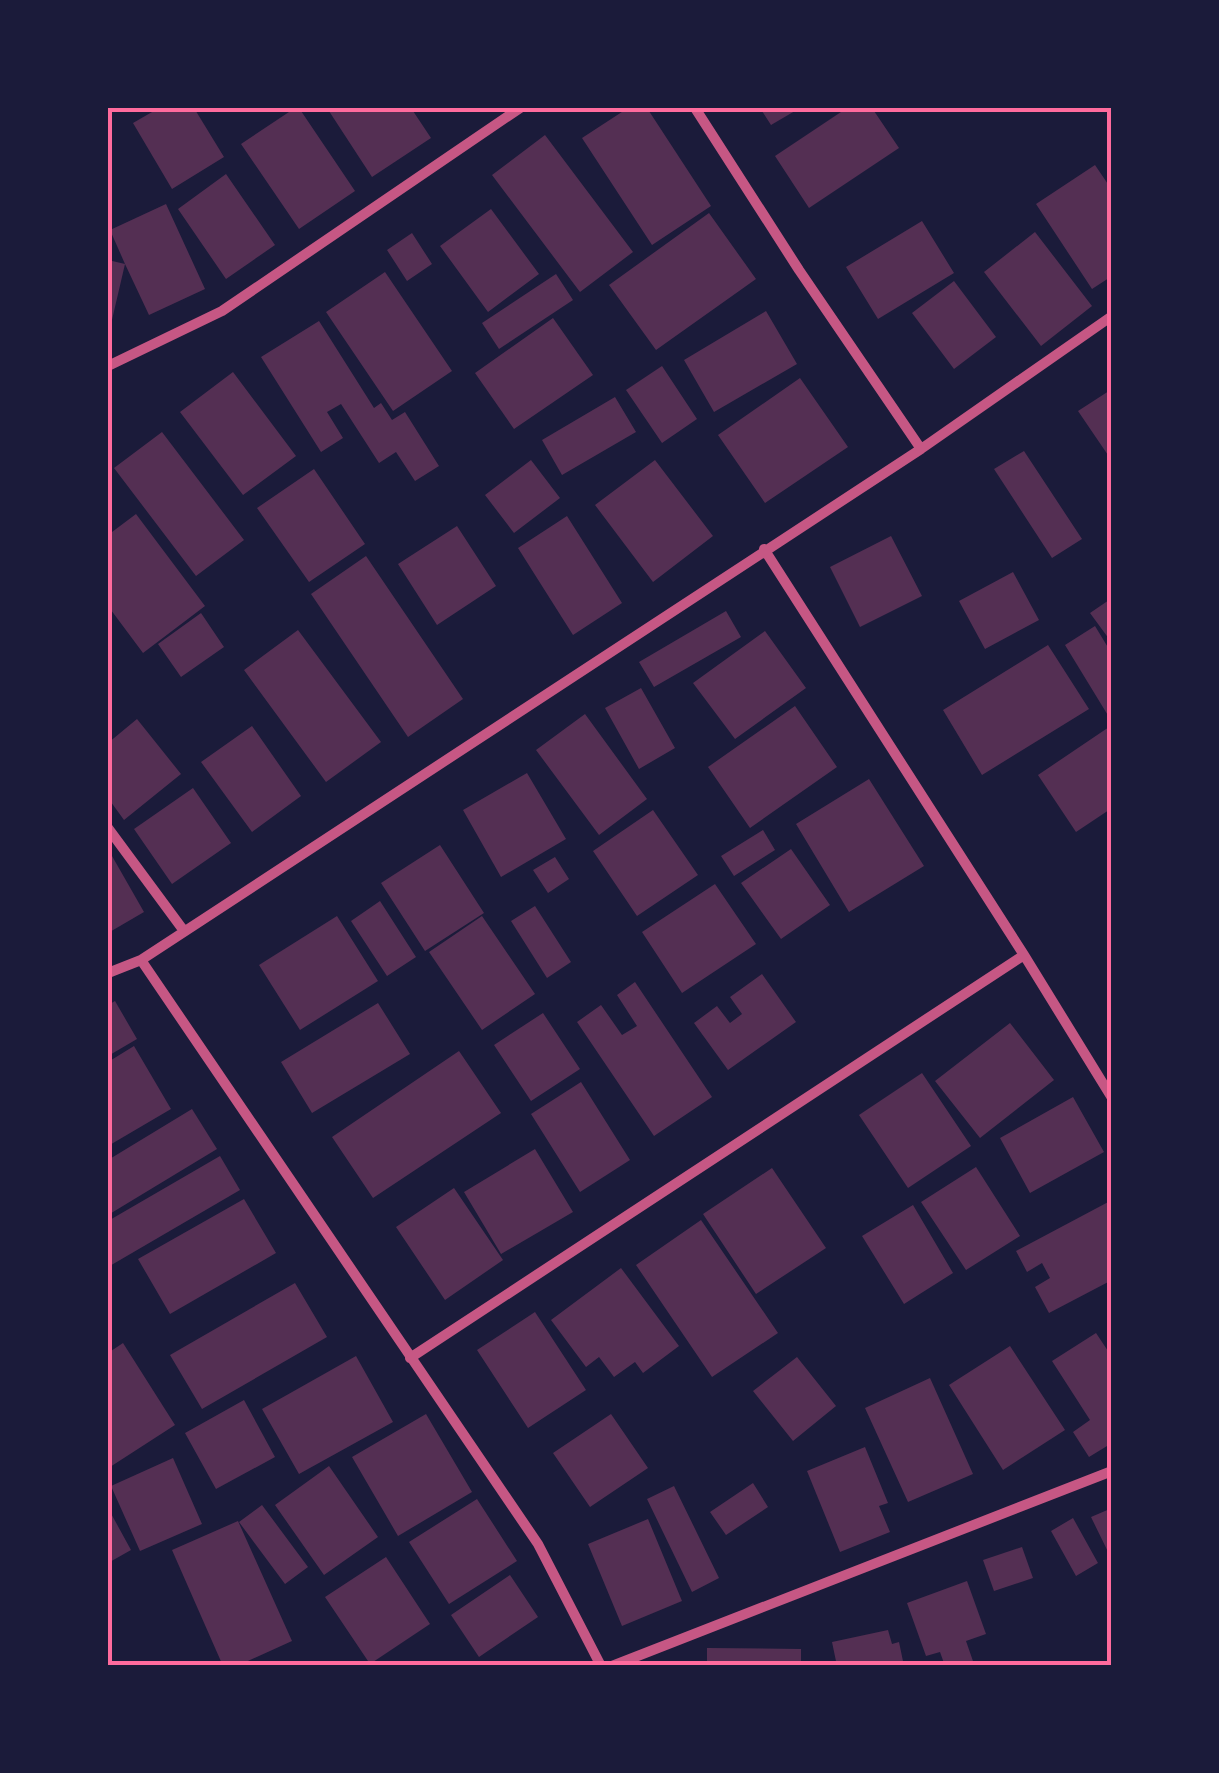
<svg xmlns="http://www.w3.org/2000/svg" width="1219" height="1773" viewBox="0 0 1219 1773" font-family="Roboto,sans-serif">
  <rect width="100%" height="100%" fill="#1b1b3a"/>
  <path fill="#542f53" d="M159,108h35l30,49 -52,32 -39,-66z
    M295,108h4l56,83 -56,38 -58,-85z
    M327,108h84l20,30 -59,39z
    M628,108h19l64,98 -59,39 -70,-107z
    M760,108h40l-29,17z
    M847,108h25l27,40 -90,60 -34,-52z
    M545,135l88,117 -53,40 -88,-117z
    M1095,165l17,25v86l-20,13 -56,-85z
    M226,174l49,71 -49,34 -48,-70z
    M166,204l39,85 -56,26 -24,-51 -17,73v-77l17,4 -15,-34z
    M491,209l48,65 -51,38 -48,-66z
    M709,213l47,66 -100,71 -47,-65z
    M922,221l32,52 -76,46 -32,-52z
    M1035,232l57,74 -51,40 -57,-74z
    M412,233l20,31 -25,17 -20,-31z
    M385,272l67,99 -59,40 -67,-99z
    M556,274l17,26 -74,49 -17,-26z
    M954,281l42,56 -42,32 -42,-56z
    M766,311l31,53 -83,48 -30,-52z
    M553,318l40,57 -79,54 -39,-56z
    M319,321l55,87 7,-5 11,17 13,-8 34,54 -24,15 -19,-29 -17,11 -38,-59 -14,8 16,26 -22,14 -60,-95z
    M662,366l35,53 -35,24 -36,-53z
    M233,372l63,84 -53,39 -63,-83z
    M800,378l48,69 -83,56 -47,-68z
    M1112,389v72l-34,-50z
    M615,397l21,35 -74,43 -20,-35z
    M162,432l82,108 -48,36 -82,-108z
    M1024,451l58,88 -30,19 -58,-89z
    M531,460l29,38 -46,35 -29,-38z
    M655,460l58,76 -60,46 -58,-77z
    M314,469l51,75 -56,38 -52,-74z
    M136,514l69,92 -62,47 -35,-47v-71z
    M567,516l55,87 -49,32 -55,-87z
    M457,526l39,60 -59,39 -39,-61z
    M891,536l31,60 -62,31 -30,-60z
    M366,556l97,143 -55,38 -97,-143z
    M1013,572l26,48 -54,29 -26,-48z
    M1112,598v45l-22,-30z
    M726,611l15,26 -87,50 -15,-25z
    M201,613l23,34 -43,30 -23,-33z
    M1095,626l17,28v68l-47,-77z
    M298,630l83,112 -55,40 -82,-112z
    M765,631l41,57 -71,51 -42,-56z
    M1048,645l41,64 -107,66 -39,-65z
    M641,688l34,60 -36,21 -34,-61z
    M795,706l42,61 -87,61 -42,-61z
    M585,714l62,85 -48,36 -63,-85z
    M137,719l44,55 -57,46 -16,-22v-55z
    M1112,725v83l-36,24 -38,-57z
    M252,726l49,70 -49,36 -51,-70z
    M527,773l39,66 -65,38 -38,-67z
    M869,779l55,87 -75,46 -53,-88z
    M193,788l38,55 -59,41 -38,-55z
    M653,810l45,65 -61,41 -44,-65z
    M763,830l12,20 -41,26 -13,-20z
    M440,845l44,68 -59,38 -44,-68z
    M108,849l36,63 -36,21z
    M791,849l39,56 -49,34 -40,-56z
    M555,857l14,22 -21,14 -15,-23z
    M715,884l41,60 -74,49 -40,-61z
    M380,901l36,56 -29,19 -36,-55z
    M535,906l36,56 -24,16 -36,-57z
    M337,916l41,65 -78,49 -41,-65z
    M482,916l53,78 -53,36 -53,-78z
    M762,974l34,48 -68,48 -34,-47 23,-17 13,17 12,-9 -12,-17z
    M635,982l77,115 -58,39 -77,-114 24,-17 21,30 15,-9 -20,-31z
    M115,1001l22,38 -29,17v-51z
    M378,1003l32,51 -98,59 -31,-51z
    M543,1013l37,56 -49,32 -37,-56z
    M1010,1023l44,57 -74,58 -45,-57z
    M134,1046l37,63 -63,37v-84z
    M459,1051l42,62 -128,85 -41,-61z
    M922,1073l49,73 -63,42 -49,-73z
    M581,1082l49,78 -50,32 -49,-78z
    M1073,1097l31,55 -74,41 -30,-55z
    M192,1109l25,40 -109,66v-55z
    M535,1149l38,63 -72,42 -37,-62z
    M220,1156l20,34 -132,77v-46z
    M976,1167l44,69 -54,34 -45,-68z
    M772,1168l54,80 -70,46 -53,-80z
    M454,1188l49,72 -58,40 -49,-73z
    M244,1199l32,54 -106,61 -32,-55z
    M1112,1200v80l-63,33 -14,-26 15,-9 -8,-15 -15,9 -11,-21z
    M913,1205l40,68 -49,31 -42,-68z
    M701,1220l77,113 -66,44 -76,-112z
    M621,1268l58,78 -36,27 -8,-11 -21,15 -15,-20 -13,10 -35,-47z
    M295,1283l32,54 -125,72 -32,-54z
    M535,1312l51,78 -58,38 -51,-78z
    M1096,1333l16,24v86l-23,14 -16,-25 17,-12 -38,-59z
    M123,1343l52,82 -65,42 -2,-114z
    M1010,1346l55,84 -62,40 -54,-85z
    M356,1356l37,66 -94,52 -37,-65z
    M797,1357l39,49 -43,35 -40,-50z
    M930,1378l43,96 -65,28 -43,-94z
    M244,1400l31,57 -59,32 -31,-56z
    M426,1414l46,78 -74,44 -46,-79z
    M611,1414l37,54 -58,39 -37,-54z
    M865,1447l23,56 -9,3 11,26 -50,20 -33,-81z
    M173,1458l29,66 -62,27 -29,-65z
    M329,1466l49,71 -54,38 -49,-70z
    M753,1483l15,24 -42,28 -16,-23z
    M674,1486l45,92 -27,14 -45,-93z
    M477,1499l40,62 -68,43 -40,-62z
    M262,1505l46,62 -23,17 -46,-62z
    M108,1508l23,42 -23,13z
    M1112,1508v52l-21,-43z
    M1073,1518l25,45 -22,13 -25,-45z
    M648,1519l34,82 -60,25 -34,-82z
    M238,1521l54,120 -55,25h-14l-51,-116z
    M1022,1547l11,31 -39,13 -11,-31z
    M386,1557l44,67 -60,40 -45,-67z
    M510,1575l28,42 -59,40 -28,-42z
    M967,1581l19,53 -20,7 8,23 -29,2 -5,-14 -14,4 -19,-53z
    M888,1630l4,14 7,-2 5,24h-67l-5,-24z
    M707,1648l94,1v17h-94z"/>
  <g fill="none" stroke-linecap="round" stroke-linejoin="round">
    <path stroke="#c65784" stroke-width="10" d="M695,108l104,162 122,179
      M108,366l114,-55 298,-203
      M764,549l260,406 88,143
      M108,828l76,103
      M141,960l397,584 63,122
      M108,973l33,-13 780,-511 191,-133
      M410,1358l614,-403
      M612,1666l500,-195"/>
  </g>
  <rect width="1219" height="1773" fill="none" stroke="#1b1b3a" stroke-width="220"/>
  <rect x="110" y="110" width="999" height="1553" fill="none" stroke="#ff6b9d" stroke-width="4"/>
</svg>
